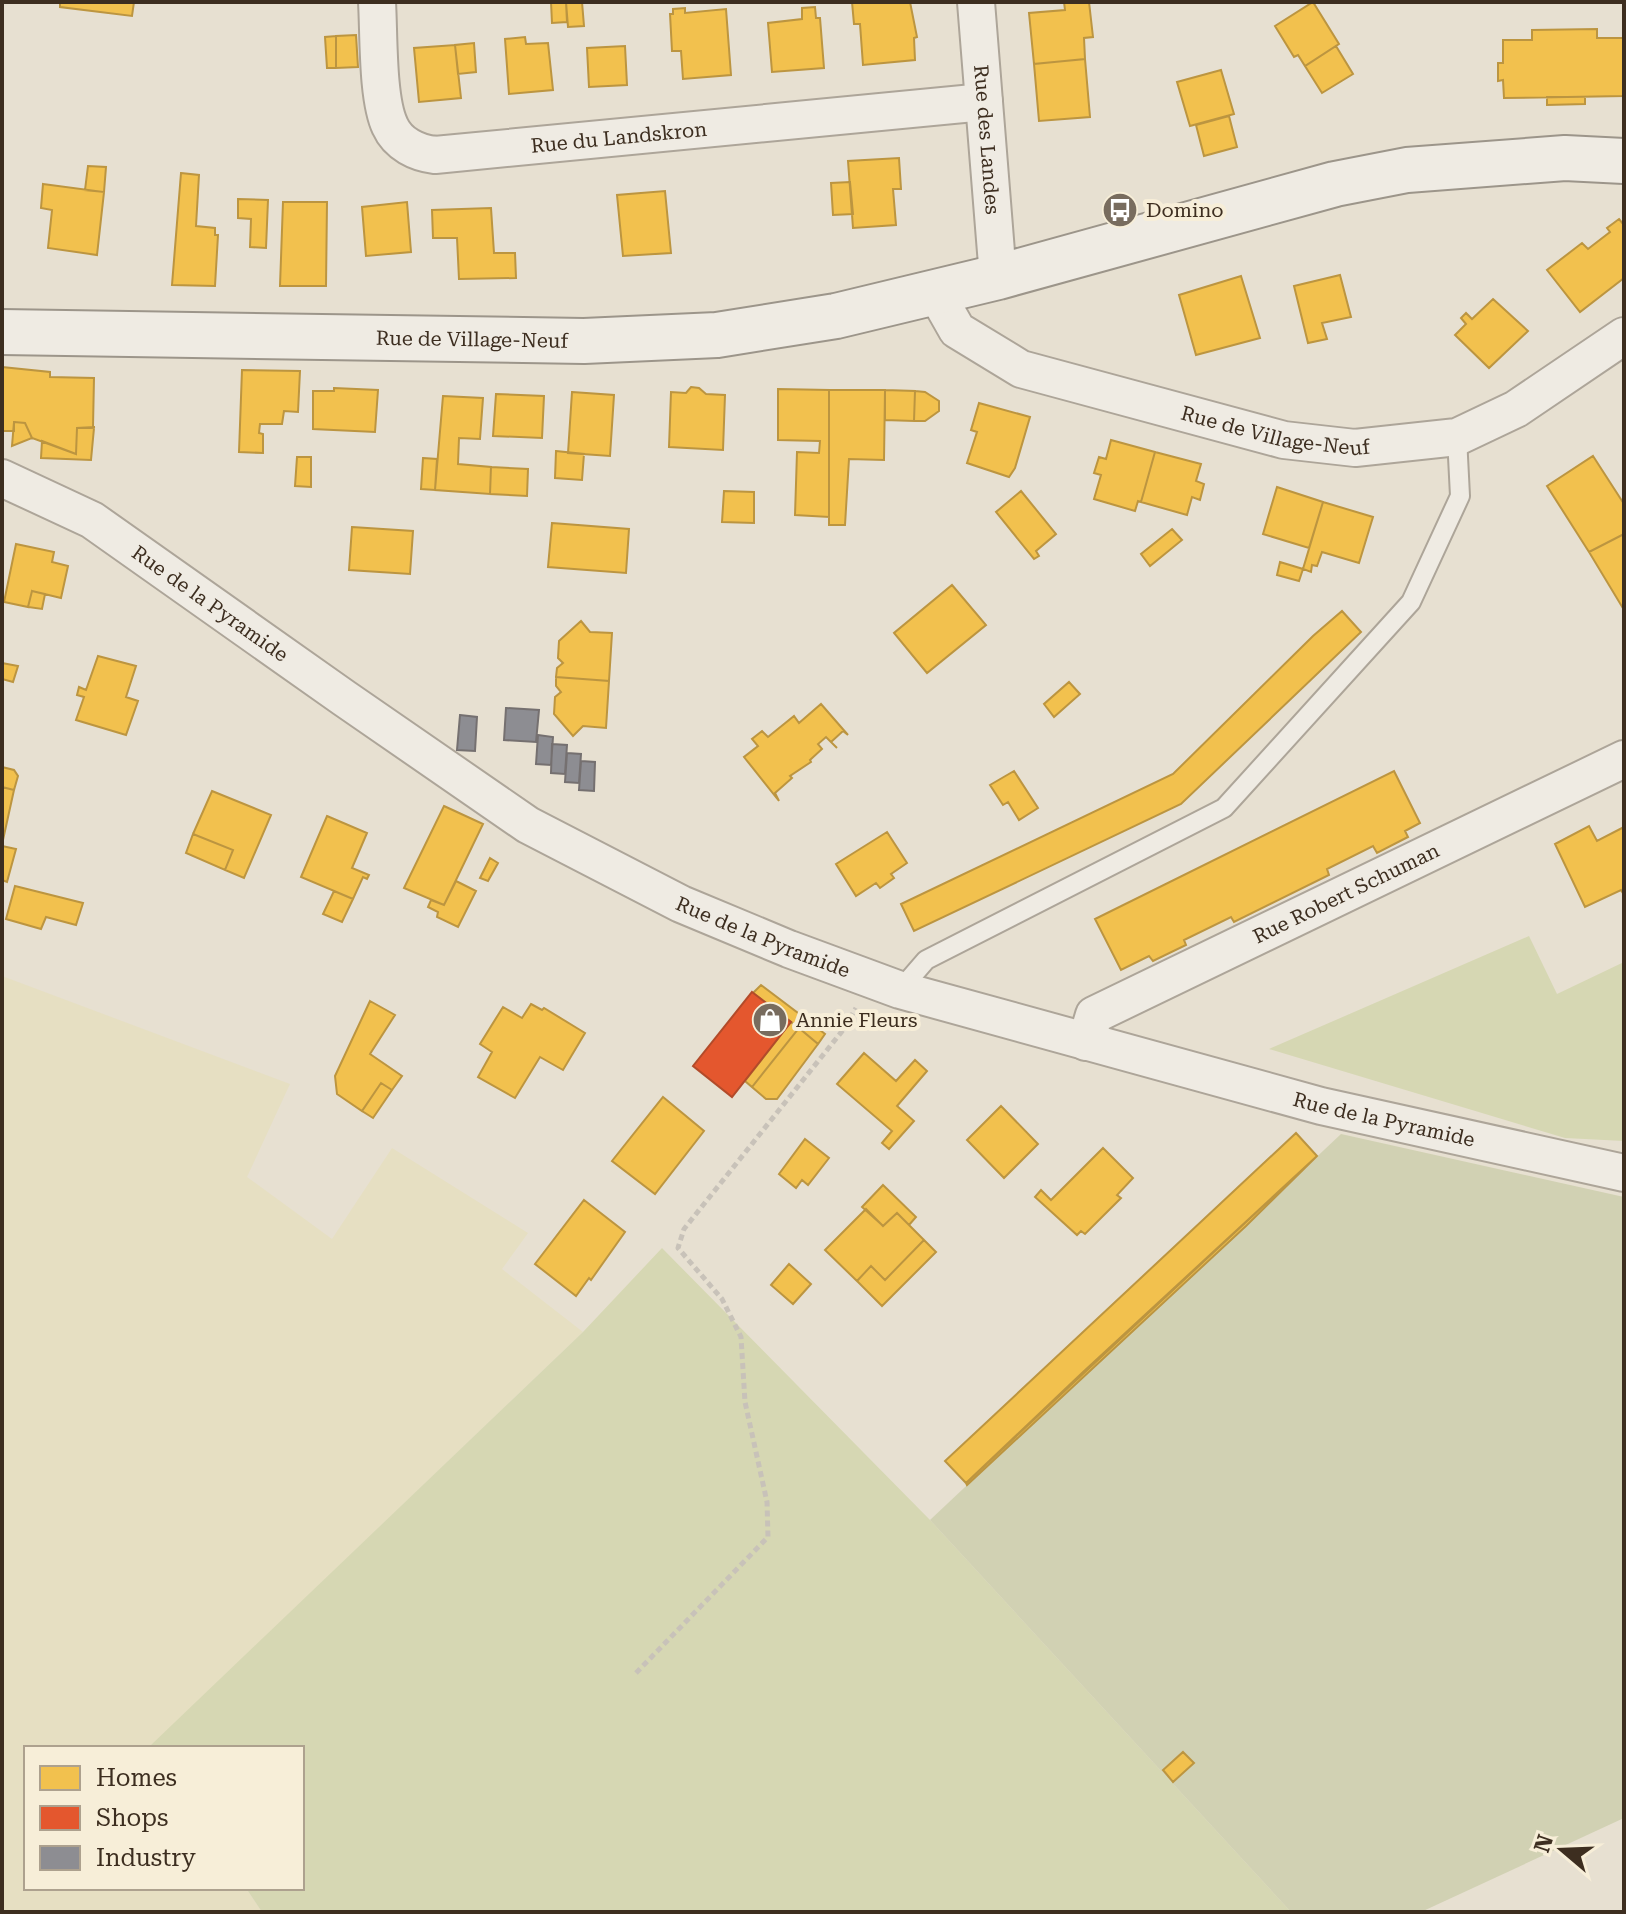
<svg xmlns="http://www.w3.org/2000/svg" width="1626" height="1914" viewBox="0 0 1626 1914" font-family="'Roboto Serif',serif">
  <rect width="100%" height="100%" fill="#e7e0d1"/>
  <path fill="#e6dfc2" d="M2,976l288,108 -43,93 85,62 60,-91 136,85 -26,36 81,63 -431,413 1,3h-127v140h220l16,24h-260z"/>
  <path fill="#d6d7b3" d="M1529,936l28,58 67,-32v179l-59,-3 -296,-89z
    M662,1248l268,272 361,392h-1029l-16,-24h56v-140h-149l-2,-3 432,-413z"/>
  <path fill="#d1d1b3" d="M1341,1134l283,63v621l-203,94h-130l-361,-392z"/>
  <path fill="#f2c14e" stroke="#bc9540" stroke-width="2" d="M60,2h74l-2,14 -72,-9z
    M551,2h15l1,20 -15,1z
    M566,2h16l2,24 -16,1z
    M852,2h58l7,35 -3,1 1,22 -52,5 -3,-41h-6z
    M1064,2h25l4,35 -9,1 1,21 -51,5 -5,-51 36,-3z
    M1313,2l26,42 -34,22 -7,-11 -4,2 -19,-31z
    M815,7l1,11h4l4,50 -52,4 -4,-49 34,-4v-11z
    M685,8v5l41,-4 5,66 -48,4 -2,-28h-9l-2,-37h3v-5z
    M1597,29v9h27v58l-120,2 -1,-18 -5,1v-18h5v-23h29v-10z
    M356,35l2,32 -22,1v-32z
    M336,36v32h-9l-2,-31z
    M525,37l1,7 22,-1 5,47 -44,4 -4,-55z
    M474,43l2,29 -18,2 -3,-29z
    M455,45l6,53 -42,4 -5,-54z
    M625,46l2,39 -38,2 -2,-39z
    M1336,46l17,28 -31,19 -17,-27z
    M1085,59l5,58 -51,4 -5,-57z
    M1221,70l13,44 -44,12 -13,-44z
    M1547,97h38v7l-38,1z
    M1229,116l8,31 -33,9 -8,-31z
    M899,158l2,31h-8l3,36 -43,3 -5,-67z
    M88,166l18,1 -2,25 -19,-2z
    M181,173l18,2 -3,51 19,2v7h3l-3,51 -43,-1z
    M850,182l3,32 -20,1 -2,-32z
    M43,184l61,8 -7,63 -49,-7 4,-38 -11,-2z
    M665,191l6,62 -48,3 -6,-61z
    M238,199l30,1 -2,48 -16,-1 1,-28 -13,-1z
    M283,202h44l-1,84h-46z
    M407,202l4,50 -45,4 -4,-49z
    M491,208l3,45h21l1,25 -57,1 -2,-41h-24l-1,-28z
    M1619,219l5,6v53l-44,34 -33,-42 35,-27 6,6 22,-17 -3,-4z
    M1340,275l11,42 -29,6 5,16 -19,4 -14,-57z
    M1241,276l19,62 -64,17 -17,-60z
    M1493,299l35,32 -39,37 -34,-33 11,-11 -5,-6 5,-5 6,6z
    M2,367l48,5v5l44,1 -1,49h2l-18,1 -1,26 -44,-16 -7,-15 -11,-1v9h-12z
    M242,370l58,1 -2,41 -14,-1 -2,13h-22l-1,9 4,1v19l-24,-1z
    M691,387l8,1 7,6 19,1 -2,55 -54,-3 2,-55 15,1z
    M334,388l44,2 -3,42 -62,-3v-38h21z
    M778,389l51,1v127l-34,-2 2,-63 22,1 1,-12 -42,-1z
    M829,390h56l-1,70 -35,-1 -4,66h-16z
    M885,390l30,1 -1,30 -29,-1z
    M915,391l10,1 14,9v10l-14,10h-11z
    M572,392l42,3 -4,61 -42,-3z
    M496,394l48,2 -2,42 -49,-2z
    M443,396l40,2 -3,41 -21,-1 -1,26 33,3 -1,27 -55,-4z
    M979,403l51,14 -15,51 -6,9 -42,-14 10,-31 -6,-2z
    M14,422l11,1 7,15 -20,8z
    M77,428h17l-3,32 -50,-2 1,-17 34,13z
    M1111,440l44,12 -14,50 -3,-1 -3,10 -41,-12 7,-24 -7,-2 5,-16 7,2z
    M556,451l28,3 -2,26 -27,-2z
    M1155,452l46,12 -5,17 8,3 -4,16 -8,-3 -5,18 -46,-13z
    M1593,456l31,48v30l-35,18 -42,-66z
    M297,457h14v30l-16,-1z
    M423,458l14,1 -2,31 -14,-1z
    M491,467l37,2 -1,27 -37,-2z
    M1277,487l46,15 -14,46 -46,-14z
    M724,491l30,1v31l-32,-1z
    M1021,491l35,43 -20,17 3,5 -5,3 -38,-47z
    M1323,502l50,15 -14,46 -37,-11 -5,14 -5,-1 -1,7 -8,-3z
    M552,523l77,6 -3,44 -78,-6z
    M352,527l61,4 -3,43 -61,-4z
    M1172,529l10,11 -32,26 -9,-12z
    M1624,534v76l-35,-58z
    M16,544l38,8 -2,10 16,4 -7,32 -29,-7 -4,16 -24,-5z
    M1280,562l23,7 -4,12 -22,-6z
    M952,585l34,40 -59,48 -33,-40z
    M32,591l13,3 -3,15 -14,-2z
    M1342,611l19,21 -180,172 -267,127 -13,-27 272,-130 140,-138z
    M581,621l9,11 22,1 -3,48 -53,-4 1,-9 6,-5 -5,-5 1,-17z
    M98,656l38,10 -10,31 12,4 -12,34 -50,-15 8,-23 -7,-2 2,-8 7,3z
    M2,663l16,3 -5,16 -11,-3z
    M556,677l53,4 -3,47 -23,-2 -10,10 -19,-22 1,-17 6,-5 -5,-6z
    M1069,682l11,12 -26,23 -10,-13z
    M821,704l27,31 -5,-4 -12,11 6,6 -11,-11 -8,7 4,5 -12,11 1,2 -21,14 2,2 -17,15 4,8 -35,-44 14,-11 -6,-7 10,-8 6,6 26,-21 5,7z
    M2,767l12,3 4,6 -4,14 -12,-3z
    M1014,771l24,37 -19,12 -11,-18 -5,3 -13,-20z
    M1394,771l26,52 -15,8 3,6 -31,16 -4,-7 -46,23 2,6 -95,47 -3,-5 -47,23 2,5 -33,16 -4,-5 -28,14 -26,-51z
    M2,787l12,3 -11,50h-1z
    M212,791l59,24 -27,63 -19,-8 8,-20 -40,-16z
    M444,806l39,18 -39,81 -40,-17z
    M327,816l40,17 -15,35 17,7 -2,4 -4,-2 -10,22 -52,-22z
    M1589,826l8,15 27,-14v68l-3,-5 -36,17 -30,-63z
    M887,832l20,31 -16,11 3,4 -14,10 -4,-5 -20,13 -20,-32z
    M193,834l40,16 -8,20 -39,-17z
    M2,846l14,3 -9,33 -5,-2z
    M490,858l8,5 -10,18 -8,-3z
    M456,881l20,10 -18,36 -21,-10 1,-5 -10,-5 3,-7 13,5z
    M15,886l68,17 -7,22 -30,-8 -5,12 -35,-10z
    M334,891l19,8 -11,23 -19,-8z
    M761,985l45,34 -7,9 -46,-35z
    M370,1001l25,14 -25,39 32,22 -10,14 -11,-7 -19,28 -25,-17 -2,-18z
    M531,1004l11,6 2,-2 41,25 -22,37 -23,-13 -25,41 -37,-21 14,-25 -12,-8 23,-37 19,11z
    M806,1019l19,15 -7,10 -19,-16z
    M791,1022l8,6 -47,59 -7,-6z
    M799,1028l19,16 -41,55h-11l-14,-12z
    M864,1053l32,28 19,-21 12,11 -30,35 17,15 -25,28 -7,-6 10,-12 -55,-47z
    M381,1083l11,7 -19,28 -11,-7z
    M663,1097l41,34 -49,63 -43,-33z
    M1001,1106l37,38 -34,34 -37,-38z
    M1296,1133l21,23 -351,327 -21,-22z
    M805,1139l24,19 -21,27 -6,-5 -6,8 -17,-14z
    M1103,1148l30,30 -16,17 4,3 -36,36 -4,-3 -4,4 -42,-38 6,-7 10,10z
    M1317,1156l-71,70 -279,259 -1,-2 116,-110z
    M883,1185l33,32 -7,8 -12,-12 -14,13 -21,-19z
    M584,1200l41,32 -34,48 -2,-2 -13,18 -41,-32z
    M866,1209l17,17 14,-13 27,27 -39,40 -14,-14 -14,15 -32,-31z
    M924,1240l12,12 -54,54 -25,-25 14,-15 14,14z
    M789,1264l22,20 -18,20 -22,-19z
    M1183,1752l11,11 -21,19 -10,-12z"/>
  <path fill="#e4572e" stroke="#b24b2a" stroke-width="2" d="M752,992l39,30 -59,75 -39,-31z"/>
  <path fill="#8d8d92" stroke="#757070" stroke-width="2" d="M506,708l33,2 -3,32 -32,-2z
    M460,715l17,2 -2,34 -18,-1z
    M538,735l15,2 -2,28 -15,-1z
    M552,744l15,1 -2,29 -14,-1z
    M567,753l14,1 -2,29 -14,-1z
    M581,761l14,1 -1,29 -15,-1z"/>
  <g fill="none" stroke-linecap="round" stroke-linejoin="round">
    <defs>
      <path id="lane" d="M900,990l26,-30 298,-152 187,-206 49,-106 -3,-59"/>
      <g id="street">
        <path id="s1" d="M377,2c2,32 0,97 13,124 8,18 27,27 45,29l549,-53"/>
        <path id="s2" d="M976,2l22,275"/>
        <path id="s3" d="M936,293l21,37 64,39 263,71 71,8 102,-11 59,-28 108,-73"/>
        <path id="s4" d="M2,478l90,42 252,178 184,127 153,79 108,45 111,41 421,116 303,67"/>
        <path id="s5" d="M1086,1042l8,-27 530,-256"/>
      </g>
      <g id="secondary">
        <path id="s6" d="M2,332l582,9 133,-6 119,-19 162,-39 337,-93 72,-14 158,-12 59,3"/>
      </g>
    </defs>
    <use href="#lane" stroke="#ada599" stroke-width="22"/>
    <use href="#street" stroke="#ada599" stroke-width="40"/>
    <use href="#secondary" stroke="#9c958a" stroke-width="48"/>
    <path stroke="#c8c2b9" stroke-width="5" stroke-dasharray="6 4" stroke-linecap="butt" d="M636,1673l132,-136 -1,-35 -22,-100 -4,-65 -19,-38 -44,-51 6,-19 159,-199 13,-22"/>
    <use href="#lane" stroke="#efebe3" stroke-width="18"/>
    <use href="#street" stroke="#efebe3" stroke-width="36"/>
    <use href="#secondary" stroke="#efebe3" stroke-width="44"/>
  </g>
  <defs>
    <symbol id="bus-disc" viewBox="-11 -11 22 22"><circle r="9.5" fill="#786c5e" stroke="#f7eed8"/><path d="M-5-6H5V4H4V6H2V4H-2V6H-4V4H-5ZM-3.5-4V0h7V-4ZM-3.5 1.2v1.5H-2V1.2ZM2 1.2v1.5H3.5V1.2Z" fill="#fff"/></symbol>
    <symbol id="shop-disc" viewBox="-11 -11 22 22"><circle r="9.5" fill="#786c5e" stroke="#f7eed8"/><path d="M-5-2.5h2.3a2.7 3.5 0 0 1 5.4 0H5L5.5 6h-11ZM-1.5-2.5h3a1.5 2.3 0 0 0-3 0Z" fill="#fff"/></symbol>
  </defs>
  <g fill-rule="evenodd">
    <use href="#bus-disc" x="1100" y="190" width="40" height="40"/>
    <use href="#shop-disc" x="750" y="1000" width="40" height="40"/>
  </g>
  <g text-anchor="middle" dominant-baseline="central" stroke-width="8" stroke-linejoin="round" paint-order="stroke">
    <g font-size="20" fill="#3d2e20" stroke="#f7eed8">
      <text stroke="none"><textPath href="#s1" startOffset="366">Rue du Landskron</textPath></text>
      <text stroke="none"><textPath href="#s2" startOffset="138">Rue des Landes</textPath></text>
      <text stroke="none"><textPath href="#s6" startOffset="470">Rue de Village-Neuf</textPath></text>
      <text stroke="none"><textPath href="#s3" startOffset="380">Rue de Village-Neuf</textPath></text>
      <text stroke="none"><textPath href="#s4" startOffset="244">Rue de la Pyramide</textPath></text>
      <text stroke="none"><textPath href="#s5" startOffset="308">Rue Robert Schuman</textPath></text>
      <text stroke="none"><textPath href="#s4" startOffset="892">Rue de la Pyramide</textPath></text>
      <text stroke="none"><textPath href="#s4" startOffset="1540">Rue de la Pyramide</textPath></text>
    </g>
    <g font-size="20" fill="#3d2e20" stroke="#f7eed8" text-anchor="start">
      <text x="1146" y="210">Domino</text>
      <text x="796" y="1020">Annie Fleurs</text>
    </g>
  </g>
  <rect width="1626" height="1914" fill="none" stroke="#3d2e20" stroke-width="8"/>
  <rect x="24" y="1746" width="280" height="144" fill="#f7eed8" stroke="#ada18e" stroke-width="2"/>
  <rect x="40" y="1766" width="40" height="24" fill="#f2c14e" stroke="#ada18e" stroke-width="2"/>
  <text x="96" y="1786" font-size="24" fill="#3d2e20">Homes</text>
  <rect x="40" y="1806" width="40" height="24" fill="#e4572e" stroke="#ada18e" stroke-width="2"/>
  <text x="96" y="1826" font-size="24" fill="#3d2e20">Shops</text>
  <rect x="40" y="1846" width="40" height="24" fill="#8d8d92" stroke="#ada18e" stroke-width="2"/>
  <text x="96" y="1866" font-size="24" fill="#3d2e20">Industry</text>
  <g transform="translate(1562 1850) rotate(289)" stroke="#f7eed8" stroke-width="6" paint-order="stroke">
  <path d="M0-6L14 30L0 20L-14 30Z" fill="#3d2e20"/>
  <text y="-12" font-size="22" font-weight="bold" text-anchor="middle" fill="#3d2e20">N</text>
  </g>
</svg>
